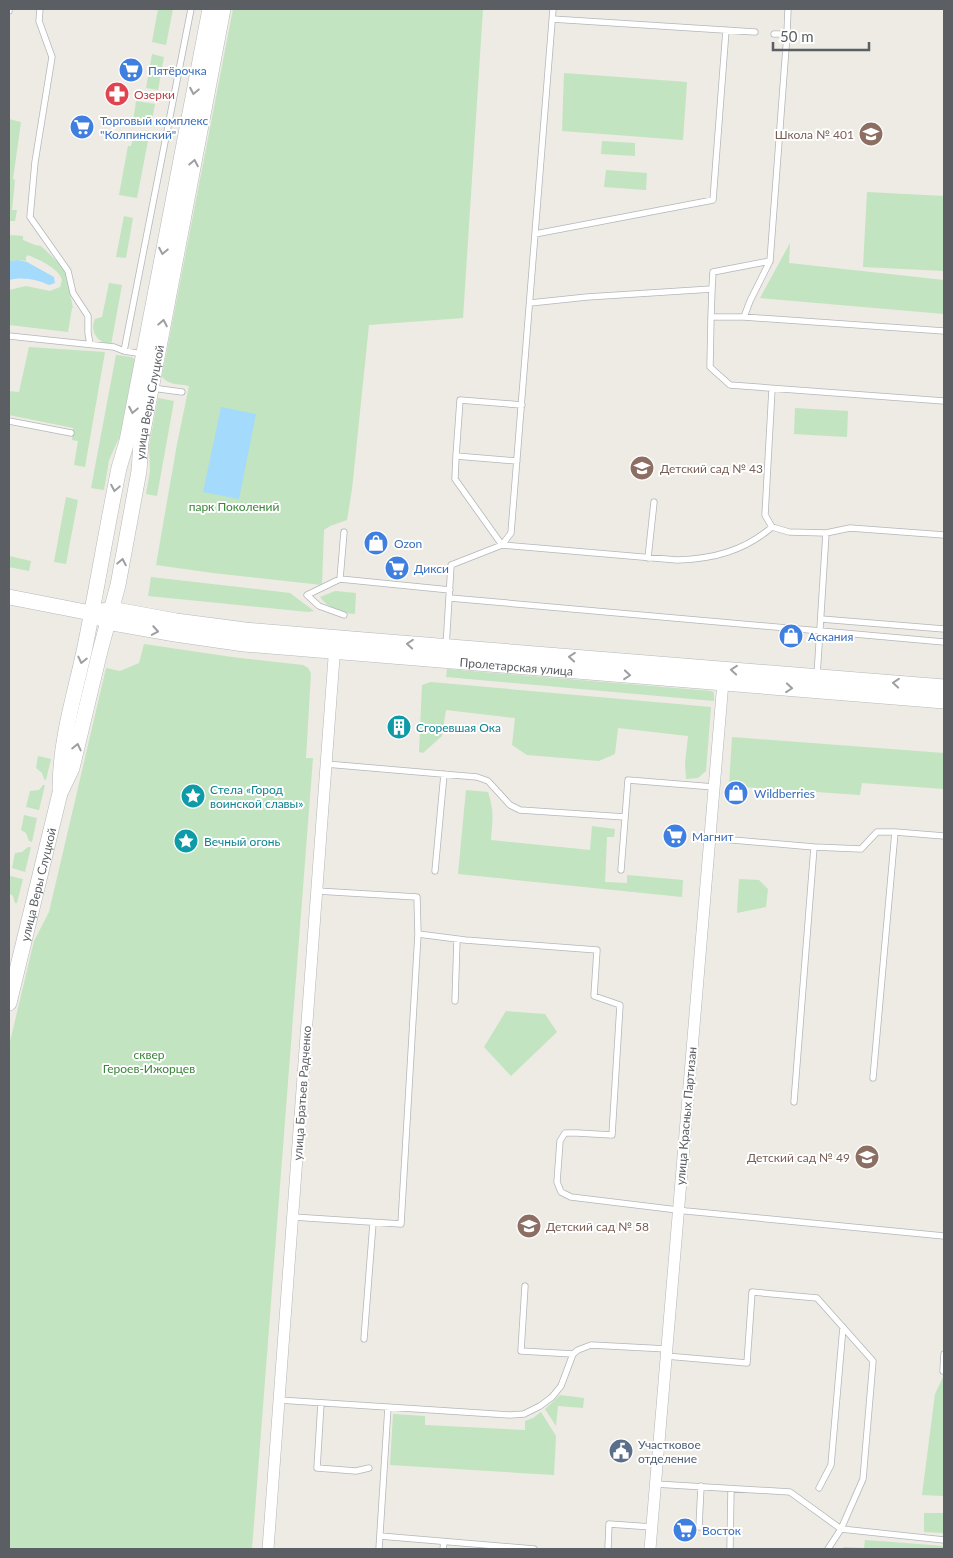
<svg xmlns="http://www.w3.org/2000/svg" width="953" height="1558" viewBox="0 0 953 1558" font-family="Lato,sans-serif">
  <rect width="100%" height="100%" fill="#edebe3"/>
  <path fill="#c2e4c0" d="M158,9h15l-7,36 -14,-3z
    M233,9h250l-20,309 -94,7 -17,164 -5,31 -17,6 -6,4 -2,55 -109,-12 -57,-8 21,-121 12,-58c-9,-2 -23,-1 -27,-10z
    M152,54l12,3 -6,33 -12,-2z
    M564,73l123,9 -4,58 -121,-9z
    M136,101l19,3 -4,21 -18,-3z
    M9,119l12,3 -8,57 2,1 -3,30h5l-2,11h-5l-1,10z
    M133,138l15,3 -11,57 -18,-3 9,-49h3z
    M602,141l33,2v13l-34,-2z
    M606,170l41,3 -1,17 -42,-3z
    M867,192l77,4v75l-81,-4z
    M124,216l9,2 -7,40 -10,-1z
    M9,235l14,1v4l12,5 6,1 24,23 8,39h-1l-4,24 -59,-7v-35l17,-4 24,5 10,-4 2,-7c-3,-12 -23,-20 -34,-25l-2,2v4l-8,-1 -9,1z
    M790,243l-1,20 155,17v34l-184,-16z
    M109,283l13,2 -11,60c-13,-2 -22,-13 -16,-26l7,-2z
    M29,347l76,5 -20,115 -11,-2 4,-24 -6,-1 1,-12 -64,-13v-24l10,1z
    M116,355l15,2 4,2 -15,77 -11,24 -5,30 -13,-2z
    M158,398l16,3 -17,95 -11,-2 4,-23 -1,-25z
    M795,408l53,3 -1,26 -53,-3z
    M66,497l12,3 -12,64 -12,-2z
    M9,556l22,5 -2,10 -20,-4z
    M151,577l139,16 24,18 -6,1 -160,-16z
    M335,591l21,2 -1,21c-14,-1 -27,-6 -35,-17z
    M144,644l88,13 71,8 5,3 3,5 -5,85h7l-61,791h-243v-503l25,-105 15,-29 57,-244 14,3 19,-8z
    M447,669l265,22 2,2v8l-268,-24z
    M431,682l280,25 -5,64 -8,7 -12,1 -1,-16 3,-27 -70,-8 -3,26 -16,7 -72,-6 -15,-10 3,-27 -69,-8 -4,26 -19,17 -4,-1 3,-67z
    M732,737l212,16v36l-82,-6 -2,12 -131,-9z
    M38,756l13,3 -5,21 -2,-1 -2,-6 -6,-5z
    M43,785h2l-6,25 -13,-3 4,-16 9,-1z
    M466,790l22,2c7,21 4,28 3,48l99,10 2,-24 23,3 -1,8h-7l-2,45 22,1v-8l56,5 -1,17 -224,-23z
    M24,815l13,3 -5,24 -3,-1 -3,-8 -5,-3z
    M28,847h3l-6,25 -13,-4 3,-15 7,-1z
    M10,876l13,3 -6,24h-2l-2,-7 -4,-3z
    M739,879l20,1 9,9 -2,18 -29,6z
    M506,1011l39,3 12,18 -46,44 -27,-29z
    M944,1375v158l-20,-1v-19h19v-17l-21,-1 13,-101z
    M560,1395l24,3 -1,10 -25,-2 -2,20 -11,-17z
    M541,1412l15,24 -2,39 -164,-10 3,-51 32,2v9l100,5v-9l8,-3z
    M865,1540l79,6v3h-102l2,-2 20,1z"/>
  <path fill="#a4dafc" d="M18,260l9,2 27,15 1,6 -6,2c-13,-6 -25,-8 -40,-5v-19z
    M221,407l35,7 -17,85 -36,-7z"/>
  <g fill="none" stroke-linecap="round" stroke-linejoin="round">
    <defs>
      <path id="lane" d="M40,9l-1,12 13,36 -17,105 -5,55 38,54 5,22 15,23v17l2,11
        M788,9l-1,25 -17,227 -20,40 -6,16h-33l-1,50 20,18 214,16
        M9,11v-2
        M552,19l203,13
        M774,34h13
        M535,234l178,-34 13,-170
        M712,289l1,-17 57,-11
        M530,303l57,-6 125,-8 -1,28
        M744,317l200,14
        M9,336l105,11 10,4 19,3
        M124,351l67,-342
        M152,388l30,4
        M772,389l-7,126 7,12 17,5 37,1 24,-5 94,7
        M9,421l62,12
        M456,456l4,-56 62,5
        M517,461l-61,-5 -1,23 47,66 175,15c36,-1 67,-9 95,-33
        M648,558l6,-56
        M340,579l4,-47
        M450,598l494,44
        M344,615l-25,-9 -12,-11 33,-16 110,11
        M821,619l123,10
        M446,647l5,-82 51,-20 9,-12 42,-524
        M817,676l9,-143
        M326,764l151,13 11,4 22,24 10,5 105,7
        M895,832l49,4
        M710,838l104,9 -20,255
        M814,847l47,2 16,-17h18l-22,246
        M621,870l7,-90 86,7
        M435,871l9,-97
        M418,934l47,6 132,10 -3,46 26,9 -8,130 -35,-2h-12l-5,8 -3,41 4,10 10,5 115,14 258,25
        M455,1001l2,-62
        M293,1217l108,7 17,-290 -1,-37 -100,-6
        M525,1286l-4,65 52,3
        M364,1339l9,-116
        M666,1356l81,7 5,-71 65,6 56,63 -10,118 -22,50 -13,20
        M943,1371l1,-17
        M279,1400l231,15 14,-1 16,-8 12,-9 9,-11 12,-32 5,-4 13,-5 76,4
        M321,1403l-4,65 39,3 13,-3
        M655,1484l135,8 51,37 103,11
        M819,1488l12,-23 12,-138
        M699,1527l2,-41
        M380,1536l154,13
        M379,1549l9,-142
        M443,1549l1,-7
        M608,1549l1,-25 43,3
        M730,1549l1,-60"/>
      <path id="street" d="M268,1549l67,-905
        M650,1549l73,-867"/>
      <g id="secondary">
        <path id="s1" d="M9,597l82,16 16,9 68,12 69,10 700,57"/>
        <path d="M102,611l9,-2 65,12 69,9 119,10 580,47"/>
        <path d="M60,789c0,-49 15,-95 25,-142 12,-60 22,-120 34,-179l8,-27 83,-432"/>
        <path id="s2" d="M9,1003l51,-210 12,-25 28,-117 18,-66 21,-114 2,-29 82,-433"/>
      </g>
    </defs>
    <use href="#lane" stroke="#b3b6ba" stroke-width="7"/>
    <use href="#street" stroke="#b3b6ba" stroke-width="12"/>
    <use href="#secondary" stroke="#b5b8bd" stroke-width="16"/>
    <use href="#lane" stroke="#fff" stroke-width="5.5"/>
    <use href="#street" stroke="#fff" stroke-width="11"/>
    <use href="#secondary" stroke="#fff" stroke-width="15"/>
  </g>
  <defs><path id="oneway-chevron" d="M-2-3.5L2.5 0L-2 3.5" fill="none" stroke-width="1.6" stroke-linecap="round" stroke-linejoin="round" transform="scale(1.25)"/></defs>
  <g stroke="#9d9fa1">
    <use href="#oneway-chevron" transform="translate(194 91) rotate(101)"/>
    <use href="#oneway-chevron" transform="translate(194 163) rotate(-79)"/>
    <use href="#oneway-chevron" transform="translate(163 251) rotate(101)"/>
    <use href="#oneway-chevron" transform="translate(163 323) rotate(-79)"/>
    <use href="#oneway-chevron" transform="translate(133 410) rotate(101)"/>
    <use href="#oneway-chevron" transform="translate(115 488) rotate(101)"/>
    <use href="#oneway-chevron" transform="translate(122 562) rotate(-79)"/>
    <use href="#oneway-chevron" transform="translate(155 631) rotate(10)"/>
    <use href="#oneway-chevron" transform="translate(410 644) rotate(-175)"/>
    <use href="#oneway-chevron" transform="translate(572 657) rotate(-175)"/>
    <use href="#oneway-chevron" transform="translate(82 660) rotate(103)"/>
    <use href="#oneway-chevron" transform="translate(734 670) rotate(-175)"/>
    <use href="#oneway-chevron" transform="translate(627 675) rotate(5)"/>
    <use href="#oneway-chevron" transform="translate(896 683) rotate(-175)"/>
    <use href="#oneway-chevron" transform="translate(789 688) rotate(5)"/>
    <use href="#oneway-chevron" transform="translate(77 747) rotate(-77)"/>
  </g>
  <defs>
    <symbol id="supermarket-disc" viewBox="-11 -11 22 22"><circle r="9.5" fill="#3f7fe0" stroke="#fff"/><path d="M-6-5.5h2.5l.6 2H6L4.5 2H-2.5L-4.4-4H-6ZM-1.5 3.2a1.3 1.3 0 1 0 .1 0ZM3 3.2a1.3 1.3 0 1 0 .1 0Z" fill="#fff"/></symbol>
    <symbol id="pharmacy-disc" viewBox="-11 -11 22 22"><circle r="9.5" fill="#e0444e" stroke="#fff"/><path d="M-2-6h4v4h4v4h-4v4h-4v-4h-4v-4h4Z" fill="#fff"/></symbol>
    <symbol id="school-disc" viewBox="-11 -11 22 22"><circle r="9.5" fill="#8d6e63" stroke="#fff"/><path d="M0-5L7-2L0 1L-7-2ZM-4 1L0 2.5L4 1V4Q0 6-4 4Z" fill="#fff"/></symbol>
    <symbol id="shop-disc" viewBox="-11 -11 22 22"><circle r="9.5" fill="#3f7fe0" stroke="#fff"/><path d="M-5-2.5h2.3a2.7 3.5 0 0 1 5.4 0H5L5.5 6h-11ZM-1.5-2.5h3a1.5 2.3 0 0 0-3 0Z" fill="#fff"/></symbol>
    <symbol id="building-disc" viewBox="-11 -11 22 22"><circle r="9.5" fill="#0f9aa8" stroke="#fff"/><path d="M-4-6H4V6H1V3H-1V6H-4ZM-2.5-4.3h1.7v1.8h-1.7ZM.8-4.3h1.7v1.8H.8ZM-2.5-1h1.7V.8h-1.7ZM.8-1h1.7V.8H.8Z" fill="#fff"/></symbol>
    <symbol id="sight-disc" viewBox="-11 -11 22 22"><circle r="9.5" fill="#0f9aa8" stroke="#fff"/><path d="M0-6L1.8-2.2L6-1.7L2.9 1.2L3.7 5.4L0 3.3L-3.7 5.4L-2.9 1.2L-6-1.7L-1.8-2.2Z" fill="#fff"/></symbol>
    <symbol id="civic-disc" viewBox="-11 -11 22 22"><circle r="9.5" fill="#5c6f8a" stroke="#fff"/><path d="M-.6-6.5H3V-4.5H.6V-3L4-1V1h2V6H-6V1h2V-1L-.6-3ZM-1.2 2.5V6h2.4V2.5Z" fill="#fff"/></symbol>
  </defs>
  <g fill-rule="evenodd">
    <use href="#supermarket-disc" x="117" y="56" width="28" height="28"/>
    <use href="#pharmacy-disc" x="103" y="80" width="28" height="28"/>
    <use href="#supermarket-disc" x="68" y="113" width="28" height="28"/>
    <use href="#school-disc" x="857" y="120" width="28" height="28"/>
    <use href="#school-disc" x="628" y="454" width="28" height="28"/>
    <use href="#shop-disc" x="362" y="529" width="28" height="28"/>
    <use href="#supermarket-disc" x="383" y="554" width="28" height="28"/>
    <use href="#shop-disc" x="777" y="622" width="28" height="28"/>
    <use href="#building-disc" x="385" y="713" width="28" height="28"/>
    <use href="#shop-disc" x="722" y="779" width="28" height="28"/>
    <use href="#sight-disc" x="179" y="782" width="28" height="28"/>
    <use href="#supermarket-disc" x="661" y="822" width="28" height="28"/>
    <use href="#sight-disc" x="172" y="827" width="28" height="28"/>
    <use href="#school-disc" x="853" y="1143" width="28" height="28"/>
    <use href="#school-disc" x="515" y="1212" width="28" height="28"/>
    <use href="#civic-disc" x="607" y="1437" width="28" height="28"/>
    <use href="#supermarket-disc" x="671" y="1516" width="28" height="28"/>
  </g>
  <g text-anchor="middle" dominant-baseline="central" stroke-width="4" stroke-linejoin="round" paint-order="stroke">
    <g font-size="12" fill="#366cbe" stroke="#fff" text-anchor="start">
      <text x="148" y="70">Пятёрочка</text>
      <text x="100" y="120">Торговый комплекс<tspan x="100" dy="14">"Колпинский"</tspan></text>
      <text x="394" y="543">Ozon</text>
      <text x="414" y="568">Дикси</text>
      <text x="808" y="636">Аскания</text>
      <text x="754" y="793">Wildberries</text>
      <text x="692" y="836">Магнит</text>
      <text x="702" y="1530">Восток</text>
    </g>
    <g font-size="12" fill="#be3a42" stroke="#fff" text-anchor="start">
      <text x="134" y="94">Озерки</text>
    </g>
    <g font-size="12" fill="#785e54" stroke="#fff" text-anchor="end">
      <text x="854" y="134">Школа № 401</text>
      <text x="660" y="468" text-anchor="start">Детский сад № 43</text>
      <text x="850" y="1157">Детский сад № 49</text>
      <text x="546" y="1226" text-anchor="start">Детский сад № 58</text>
    </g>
    <g font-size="12" fill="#5b5f63" stroke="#fff">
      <text stroke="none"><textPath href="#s2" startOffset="618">улица Веры Слуцкой</textPath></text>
      <text stroke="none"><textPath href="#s1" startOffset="514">Пролетарская улица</textPath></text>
      <text stroke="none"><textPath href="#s2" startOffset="122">улица Веры Слуцкой</textPath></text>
      <text transform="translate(302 1093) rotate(-86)">улица Братьев Радченко</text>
      <text transform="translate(686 1116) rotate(-85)">улица Красных Партизан</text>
    </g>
    <g font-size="12" fill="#388538" stroke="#fff">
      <text x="234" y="506">парк Поколений</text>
      <text x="149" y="1054">сквер<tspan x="149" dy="14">Героев-Ижорцев</tspan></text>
    </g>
    <g font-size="12" fill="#0d838f" stroke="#fff" text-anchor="start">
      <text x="416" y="727">Сгоревшая Ока</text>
      <text x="210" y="789">Стела «Город<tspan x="210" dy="14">воинской славы»</tspan></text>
      <text x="204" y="841">Вечный огонь</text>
    </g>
    <g font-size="12" fill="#4e5e75" stroke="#fff" text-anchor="start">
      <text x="638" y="1444">Участковое<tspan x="638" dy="14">отделение</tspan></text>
    </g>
  </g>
  <rect width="953" height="1558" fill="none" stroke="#5b5f63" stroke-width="20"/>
  <path d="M773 42v8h96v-8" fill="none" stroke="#5b5f63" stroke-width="2.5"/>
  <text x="780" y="42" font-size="15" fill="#5b5f63" stroke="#ffffff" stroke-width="4" paint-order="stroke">50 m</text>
</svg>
